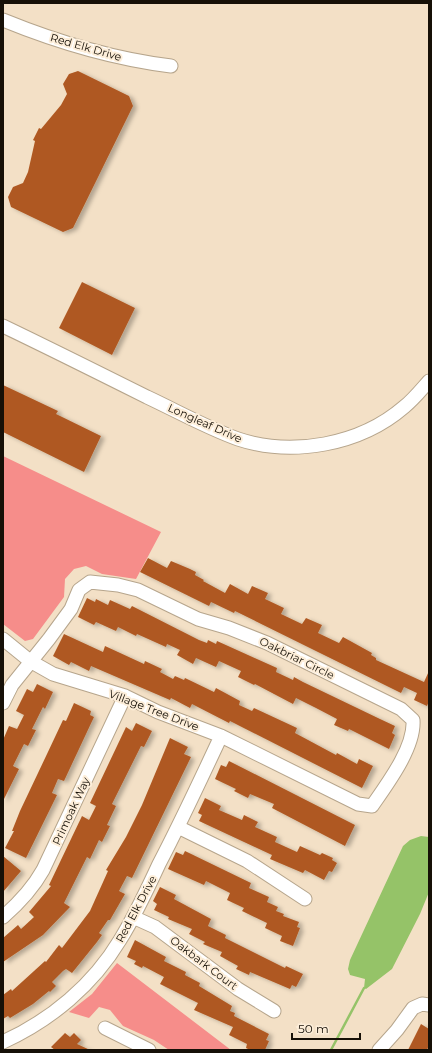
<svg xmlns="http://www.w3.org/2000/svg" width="432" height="1053" viewBox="0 0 432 1053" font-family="Montserrat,sans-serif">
  <defs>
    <filter id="shadow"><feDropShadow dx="4" dy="2" stdDeviation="2" flood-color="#0004"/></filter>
  </defs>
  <rect width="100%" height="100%" fill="#f3e0c6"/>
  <path fill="#f68d8a" d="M3,456l158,76 -25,47 -34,-5 -16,-8 -12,3 -9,10 -1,18 -31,42 -8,2 -22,-17z
    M117,963l114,87h-62l-15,-10 -31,-14 -13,-16 -11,-3 -10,11 -20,-6 23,-18z"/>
  <path fill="#95c368" d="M421,836l8,1v55l-9,22 -28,55 -26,20 -2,-1 1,-9 -15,-4 -2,-6 2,-9 53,-114 7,-6z"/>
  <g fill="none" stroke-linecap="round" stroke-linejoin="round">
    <path stroke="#95c368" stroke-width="2.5" d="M331,1050l33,-62"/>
  </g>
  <path fill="#af5922" filter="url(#shadow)" d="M78,71l51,25 4,10 -60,122 -10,4 -52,-25 -3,-10 5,-10 10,-4 5,-11 7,-31 -2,-1 6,-12 2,1 20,-24 6,-11 -4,-10 6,-10z
    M82,282l53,26 -23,47 -53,-27z
    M3,385l55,26 -2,3 45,22 -17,36 -81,-40z
    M148,558l19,10 4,-7 19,8 6,3 -1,3 9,5 -1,1 22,12 5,-9 18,10 4,-8 16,7 -3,6 19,9 -3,6 21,10 4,-6 16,7 -4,8 21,10 4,-6 29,16 -1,2 5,3v2l48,22 5,-11v30l-2,5 -13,-6 3,-7 -13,-6 -3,6 -166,-82 -1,2 -23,-11 -2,4 -69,-34z
    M87,598l8,4 1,-3 12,6 2,-5 20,9 2,-3 67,34 8,3 1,-3 8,4 1,-3 31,14 29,13 -1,4 17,8 1,-3 9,5 77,37 15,7 -3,7 3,2 -6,14 -40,-20 -1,2 -14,-6 3,-6 -21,-11 -20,-10 -3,6 -38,-20 -1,1 -16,-8 3,-6 -22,-10 -3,6 -20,-9 -3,6 -16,-9 3,-5 -13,-6 -1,3 -29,-13 -1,2 -18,-9 -2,4 -20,-9 -2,3 -16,-8z
    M64,634l39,18 2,-6 39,18 1,-3 17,8 -2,3 13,7 2,-3 9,4 1,-2 29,14 2,-4 24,13 -1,4 13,6 2,-3 43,20 -2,5 41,22 1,-2 20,11 2,-5 14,7 -11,22 -132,-67 -1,2 -37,-19 -2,4 -19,-10 -1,2 -79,-34 -2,5 -18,-9 -2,3 -16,-9z
    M37,684l16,8 -8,17 -2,-2 -11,22 4,1 -8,16 -4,-2 -11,22 6,3 -16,32v-61l6,-14 8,3 7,-14 -8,-4 11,-22 6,3z
    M74,703l17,8 -1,4 4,2 -30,64 -6,-2 -6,14 5,2 -31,63 -21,-10 9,-17h-2l8,-20 27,-57 16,-34 3,1z
    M136,723l16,8 -8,16 -3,-1 -29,58 4,2 -9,19 3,1 -8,16 -3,-2 -9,19 -3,-2 -23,46 6,4 -27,28 -40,27v-24l15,-13 3,4 13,-12 -5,-5 22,-26 -2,-1 33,-69 7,4 7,-14 -6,-3 36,-76 6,4z
    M170,738l18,9 -4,7 7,3 -59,121 -5,-2 -8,15 6,3 -15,26h-2l-9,13 3,2 -5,7 -25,31 -6,-4 -3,2 -11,11 4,4 -6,6 -1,-1 -16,13 -23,14 -2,-2 -5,3v-24l8,-6 1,2 33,-30 1,1 13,-17 3,3 28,-37 18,-40 -2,-1 20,-33 16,-32z
    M229,761l126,64 -10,21 -73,-38 2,-4 -24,-10 -2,4 -14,-7 2,-2 -21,-10 6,-14 5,2z
    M205,798l16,8 -2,4 23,10 2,-5 14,7 -3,5 22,10 -2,5 22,10 3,-6 20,9 2,-2 11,5 -1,2 5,3 -5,9 -3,-1 -5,9 -19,-10 -2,3 -33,-14 2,-4 -73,-34 3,-6 -4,-2z
    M185,851l66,32 -2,5 20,9 -2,5 11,5 -2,4 8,3 -1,2 16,6 -2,5 3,1 -7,18 -13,-5 2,-5 -17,-8 2,-5 -25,-12 2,-3 -17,-8 3,-7 -24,-12 -2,4 -36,-16 8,-17 7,3z
    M3,856l18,15 -18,21z
    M160,887l16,8 -2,4 37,20 -3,7 18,9 -1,3 60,30 1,-2 17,8 -7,13 -4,-2 -2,4 -40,-17 -1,3 -13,-6 2,-3 -18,-10 2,-4 -19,-8 2,-2 -16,-8 3,-5 -24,-10 1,-2 -15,-7 3,-6 -4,-3z
    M135,940l31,17 -2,4 22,11 -1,3 15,8 -1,3 33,20 -2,5 5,2 -1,3 35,18 -3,6 3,1 -4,9h-15l-4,-2 1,-4 -18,-9 4,-8 -39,-17 4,-7 -38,-19 4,-7 -21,-11 -1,2 -8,-4 2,-3 -9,-4z
    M421,1024l8,5v16l-2,5h-19z
    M65,1033l5,4 4,-4 7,7 -4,4 13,6h-35l-4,-3z"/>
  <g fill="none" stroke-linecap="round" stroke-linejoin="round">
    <defs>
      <path id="minor" d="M3,20c54,22 111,39 168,46
        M3,326c48,23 96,47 144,71 30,14 60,31 91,42 54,18 122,6 166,-32 9,-7 17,-17 25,-26
        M3,639l27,22 23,13 72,22 33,16 63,24 137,68 14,2c16,-23 43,-59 41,-86l-12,-11 -134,-66 -38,-15 -31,-9 -60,-29 -20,-5 -28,-3 -11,8 -8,19 -22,30 -37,46 -9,18
        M178,827l69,34 58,38
        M3,917c16,-14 30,-29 40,-47l82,-174
        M133,917l22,10 83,62 36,22
        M105,1028l44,22
        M3,1042c48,-22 90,-57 117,-102 15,-24 27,-50 39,-76 22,-42 42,-85 62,-128
        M379,1050l18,-20 16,-22 9,-4 7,1"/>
    </defs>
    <use href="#minor" stroke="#b6a58c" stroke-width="15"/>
    <use href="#minor" stroke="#fff" stroke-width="13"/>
  </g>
  <g text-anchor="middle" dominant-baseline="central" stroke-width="4" stroke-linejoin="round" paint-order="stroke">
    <g font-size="11" fill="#161007" stroke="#fdeed9">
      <text transform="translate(86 47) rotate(16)">Red Elk Drive</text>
      <text transform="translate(205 423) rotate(24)">Longleaf Drive</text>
      <text transform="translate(297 658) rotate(26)">Oakbriar Circle</text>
      <text transform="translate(154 710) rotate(21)">Village Tree Drive</text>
      <text transform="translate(71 811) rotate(-65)">Primoak Way</text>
      <text transform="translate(136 909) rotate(-62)">Red Elk Drive</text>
      <text transform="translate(204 963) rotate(37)">Oakbark Court</text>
    </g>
  </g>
  <rect width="432" height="1053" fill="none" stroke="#161007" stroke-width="8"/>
  <path d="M292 1033v6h68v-6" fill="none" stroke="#161007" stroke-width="2"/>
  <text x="298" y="1033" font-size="12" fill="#161007" stroke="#fdeed9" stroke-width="3" paint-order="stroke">50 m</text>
</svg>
